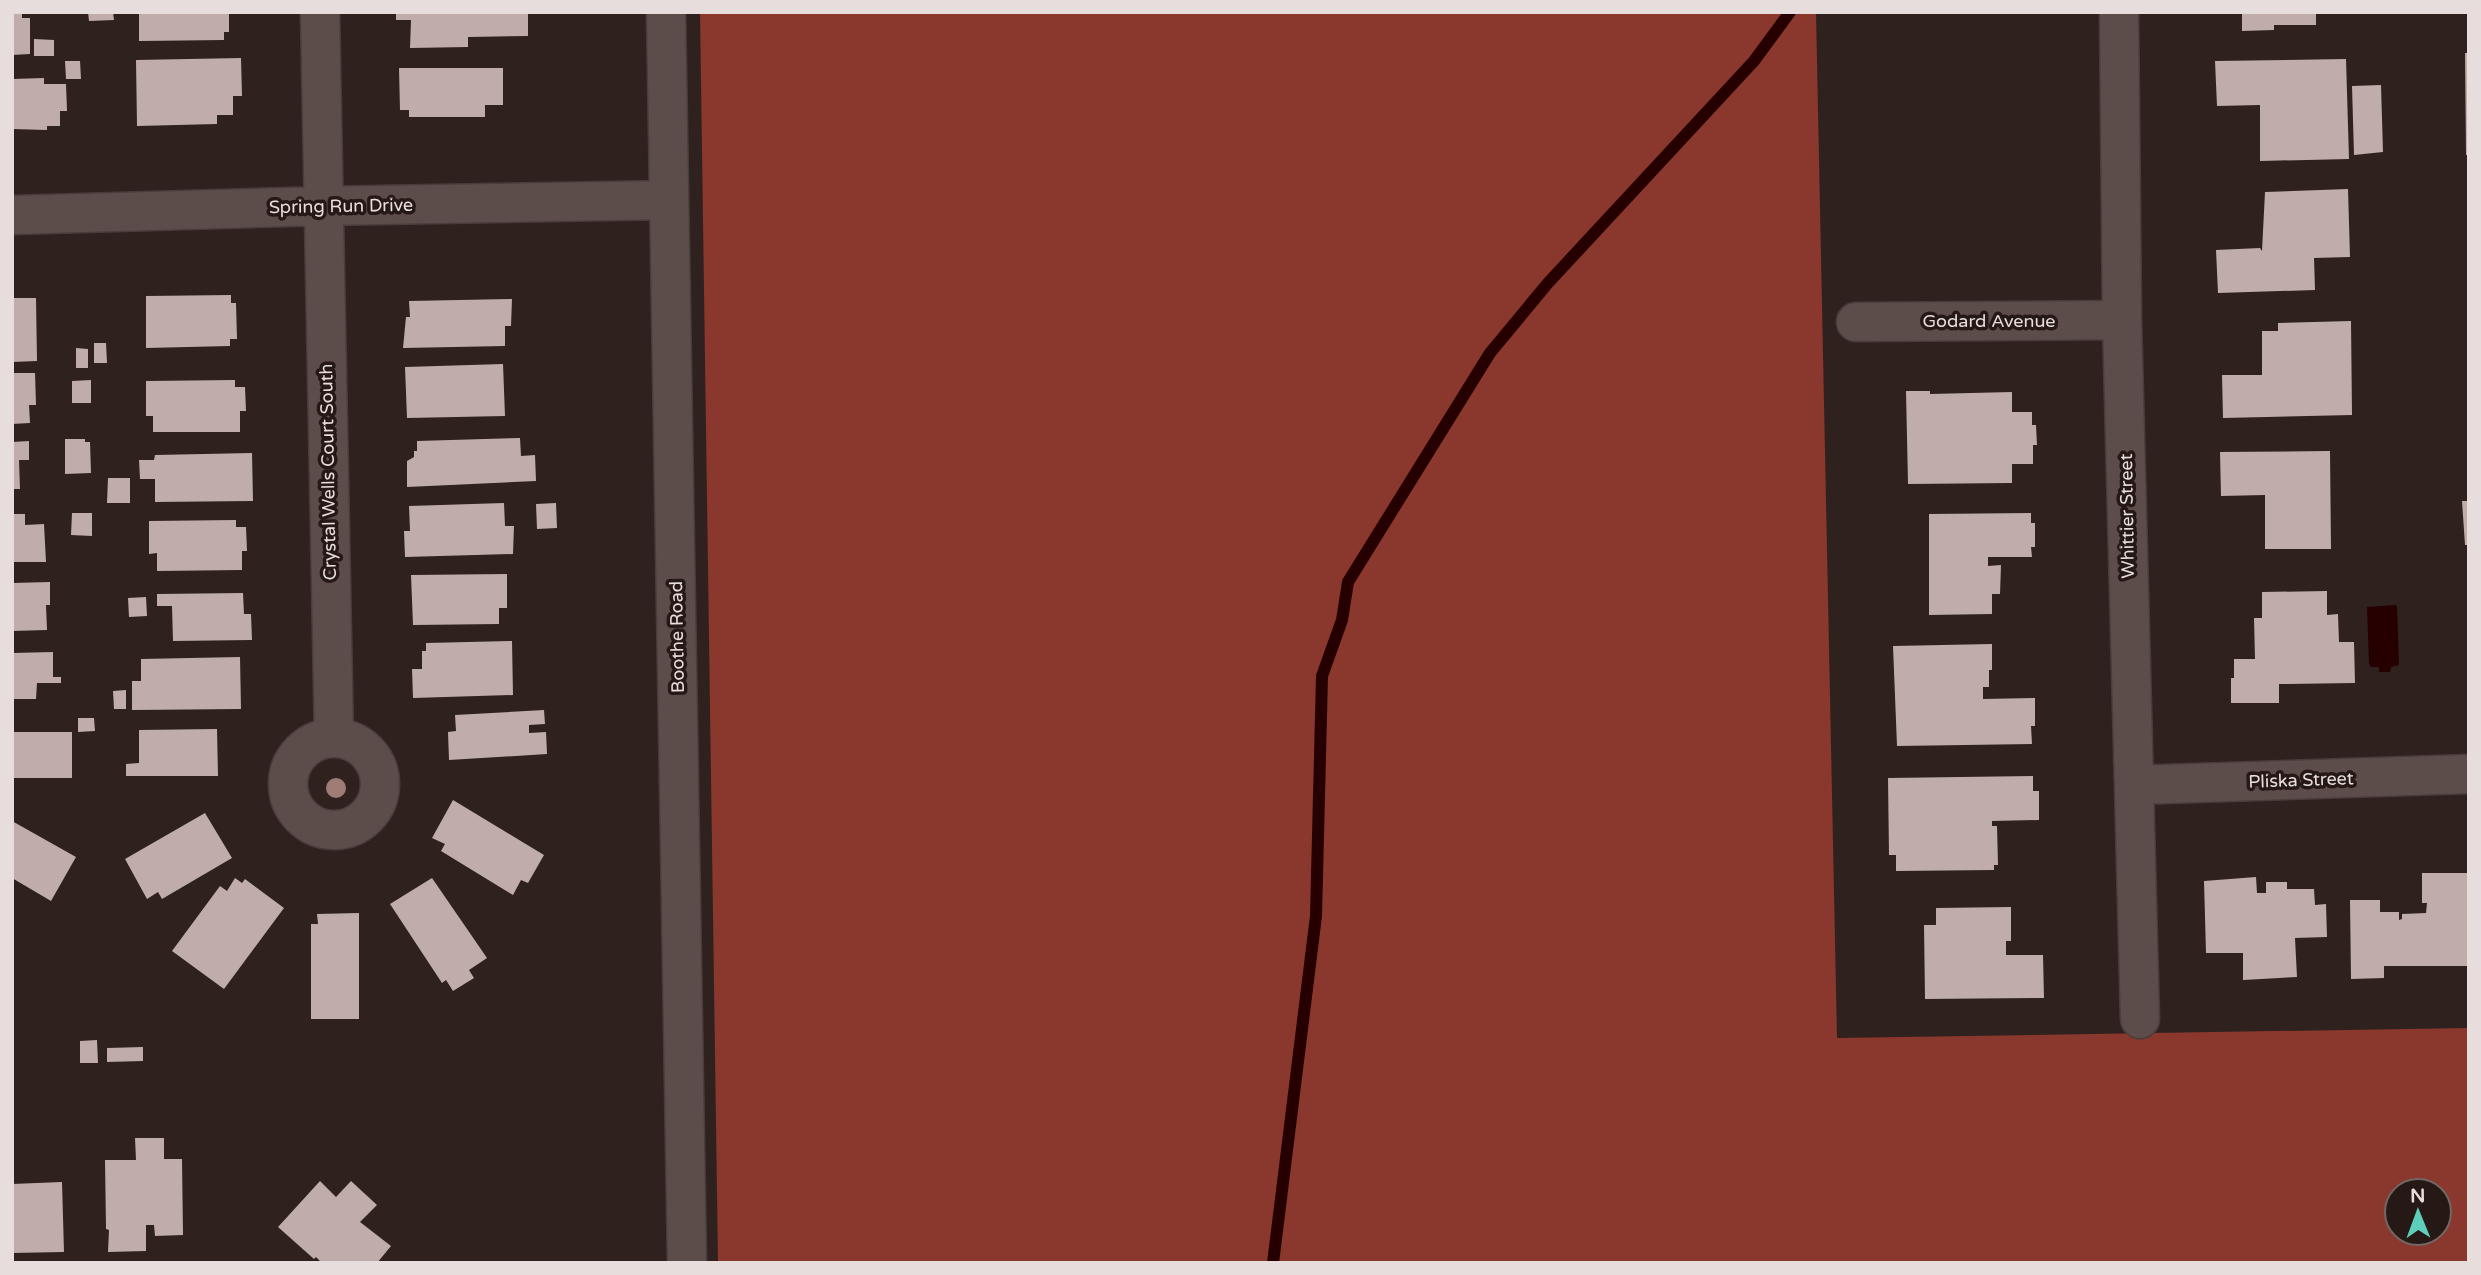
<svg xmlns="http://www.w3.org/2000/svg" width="2481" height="1275" viewBox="0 0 2481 1275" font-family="'Varela Round',sans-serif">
  <rect width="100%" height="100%" fill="#2f211e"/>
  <path fill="#8a372d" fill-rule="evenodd" d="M700,12h1116l21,1026 632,-10v235h-1751zM2397,1191h42v42h-42z"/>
  <path fill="#260000" d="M2395,605l2,1 2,59 -8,2 -1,5h-11v-5h-8l-2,-3 -2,-57z"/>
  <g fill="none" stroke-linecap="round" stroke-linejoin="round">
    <path stroke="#260000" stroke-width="12" d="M1273,1263l43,-347 6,-240 20,-56 6,-38 142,-229 58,-70 206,-222 36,-49"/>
  </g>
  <path fill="#c0adaa" d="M12,12h10v6h8v36l-18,1z
    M88,12h25l1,8 -25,1z
    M139,12h90v20h-5v8l-85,1z
    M396,12h132v24l-60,1v10l-58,1 1,-28h-15z
    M2242,12h74v13h-42v5l-32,1z
    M34,39l20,1v16h-20z
    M2465,53h4v102h-3z
    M241,58l1,38h-9v19h-16v9l-80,2 -1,-66z
    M2346,59l3,100 -89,2v-56l-43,1 -2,-45z
    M65,61h15l1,18h-15z
    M399,68h104v37h-18v12h-76v-7h-9z
    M44,78v6h22l1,27h-7v15h-13v4l-35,-1v-50z
    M2381,85l2,67 -29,3 -2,-69z
    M2348,189l2,68 -36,1 1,32 -97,3 -2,-43 44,-2 2,3 3,-59z
    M231,295v8h5l1,36h-7v7l-84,2v-52z
    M12,298h24l1,63 -25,1z
    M512,299l-1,27h-6v20l-102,2 3,-31h4l-1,-16z
    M2351,321l1,94 -129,3 -1,-43h40v-44h16v-8z
    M94,343h12l1,20h-13z
    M76,348l12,1v19h-12z
    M503,364l2,52 -98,2 -2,-51z
    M12,373h23l1,32h-7l1,18 -18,1z
    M91,380v23h-19v-22z
    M235,380v7h10l1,24h-6v21h-87v-16h-7v-35z
    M1906,391h24v3l82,-2v20h20v13h4l1,20h-4v19h-21v19l-104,1z
    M520,438l1,18 14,-1 1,26 -129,6v-26l7,-4v-6h3v-10z
    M65,439h20v3h5l1,31 -26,1z
    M29,441v19h-10l1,29h-8v-47z
    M2330,451l1,98h-66v-54l-44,1 -1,-44z
    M252,453l1,48 -98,1v-23h-15l-1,-19h15l1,-5z
    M108,478h22v25h-23z
    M2462,501h7v44h-4z
    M504,503l1,23h9l-1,28 -108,3 -1,-26h6l-1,-25z
    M556,503l1,25 -20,1 -1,-25z
    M72,513h20v23l-21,-1z
    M2031,513v10h4v24h-4l1,10h-44v9l13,-1 -1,29h-8v20l-63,1v-101z
    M12,514h13v11l19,-1 2,38h-34z
    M236,520v7h10l1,24h-5v19l-85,1v-18l-8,1v-33z
    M507,574v34h-8v16l-86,1 -2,-50z
    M50,582v23h-4l1,25 -35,1v-48z
    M2327,591v24l11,-1 1,28h15l1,41 -76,1v19h-48v-25h3v-19h21l-1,-41h8v-26z
    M243,593l1,21h7l1,26 -79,1 -1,-35h-15v-12z
    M146,597l1,19 -18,1 -1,-19z
    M512,641l1,54 -100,3 -1,-29h10v-18h4v-8z
    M1992,644v26h-3v17h-6v12l52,-1v28h-4l1,18 -135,2 -4,-100z
    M53,652v25h8v6h-24l-1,16h-24v-46z
    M240,657l1,52 -109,1v-29h9v-22z
    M126,690v19h-12l-1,-18z
    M544,710l1,14 -16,1v8l17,-1 1,22 -98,6 -1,-28 8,-1 -1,-16z
    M78,718h16l1,13 -17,1z
    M217,729l1,47h-92v-12l13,-1v-33z
    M12,732h60v46h-60z
    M2033,776v15h6v29l-47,1v5h5l1,39h-4v5l-98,1v-16h-7l-1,-77z
    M453,800l91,55 -16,28 -7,-3 -8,15 -72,-44 4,-7 -13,-6z
    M205,813l27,45 -70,41 -4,-7 -11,7 -22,-40z
    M12,821l64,36 -25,44 -39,-23z
    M2422,873h47v93h-85v12l-33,1 -1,-79h30v12h19v8l3,-1v-5l24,-1 1,-10h-5z
    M2256,877l1,16h9v-11h21v7h27l1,16 11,-1 1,33 -32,1 2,39 -54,3v-27h-37l-2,-72z
    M235,878l7,5 3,-4 39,29 -60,81 -52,-38 48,-65 7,5z
    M432,878l55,80 -18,12 5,8 -21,13 -7,-11 -4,3 -52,-79z
    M2011,907v34h-5v14h37l1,43 -119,1 -1,-74h12v-17z
    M359,913v106h-48v-95h7l-1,-10z
    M97,1040l1,23h-18v-22z
    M143,1047v14l-36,1v-14z
    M135,1138h29v21h18l1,76 -28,1 -1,-11h-8v26l-38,1 1,-22 -3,-1 -1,-69h31z
    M320,1181l16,16 15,-16 26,24 -17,17 31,24 -14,17h-55l-6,-6 -2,2 -36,-32z
    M62,1182l2,70 -52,1v-69z"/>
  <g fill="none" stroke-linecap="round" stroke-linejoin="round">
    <defs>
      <path id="minor" d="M320,12l14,726
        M666,12l21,1251
        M2119,12l3,308 18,699
        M12,215l310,-9 347,-6
        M1856,322l266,-2
        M288 784a46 46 0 1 1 92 0a46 46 0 1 1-92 0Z
        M2134,785l335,-11"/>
    </defs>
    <use href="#minor" stroke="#493d3b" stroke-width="41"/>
    <use href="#minor" stroke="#5d4d4a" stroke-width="38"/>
  </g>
  <circle fill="#9f7d77" cx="336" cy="788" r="10"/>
  <g text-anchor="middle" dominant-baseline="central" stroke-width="7" stroke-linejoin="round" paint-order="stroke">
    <g font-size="18" fill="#e7dddc" stroke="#251815">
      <text transform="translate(341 206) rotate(-1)">Spring Run Drive</text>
      <text x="1989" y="321">Godard Avenue</text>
      <text transform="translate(328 472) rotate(-91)">Crystal Wells Court South</text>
      <text transform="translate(2127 516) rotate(-91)">Whittier Street</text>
      <text transform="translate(677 637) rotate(-91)">Boothe Road</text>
      <text transform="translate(2301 780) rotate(-2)">Pliska Street</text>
    </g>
  </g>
  <rect width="2481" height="1275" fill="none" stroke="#e7dddc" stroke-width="28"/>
  <g transform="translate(2418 1212) rotate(359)"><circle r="33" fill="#251815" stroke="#736765" stroke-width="2"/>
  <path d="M0-5L12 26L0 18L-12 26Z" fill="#5dceba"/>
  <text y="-10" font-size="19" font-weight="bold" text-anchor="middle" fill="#e7dddc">N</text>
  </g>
</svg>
